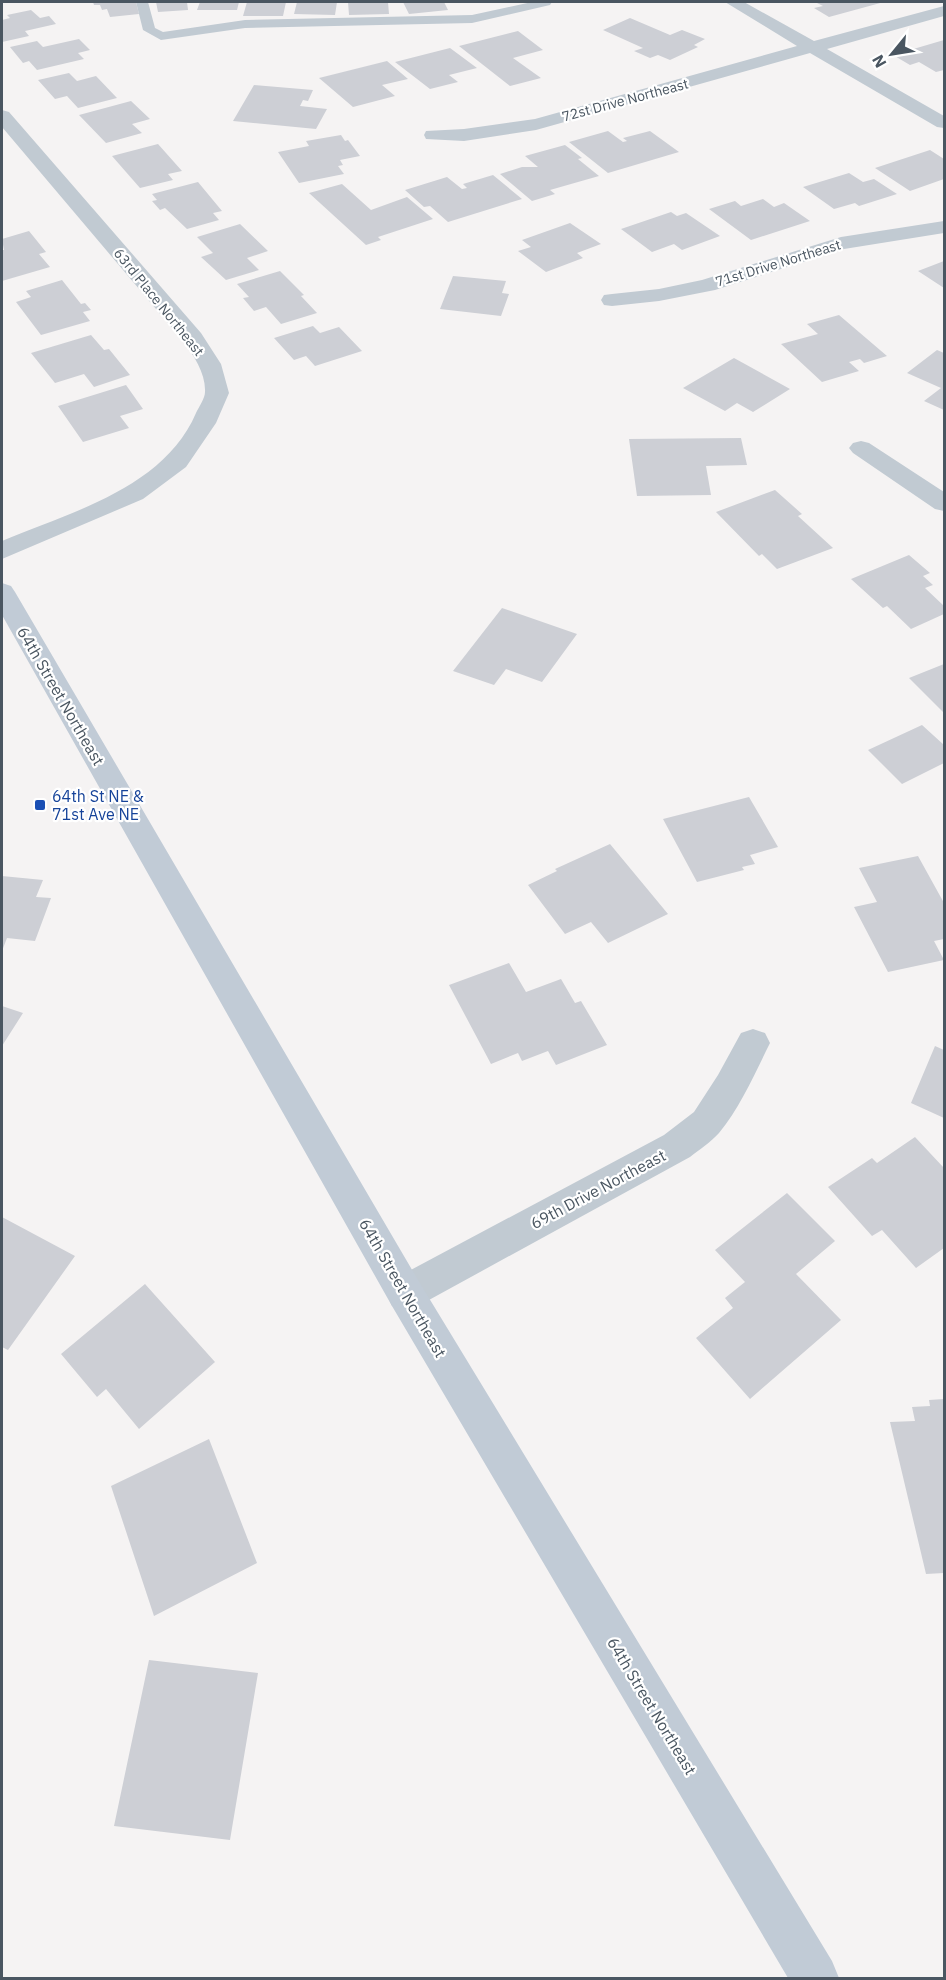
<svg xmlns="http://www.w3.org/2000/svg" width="946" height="1980" viewBox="0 0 946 1980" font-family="'IBM Plex Sans',sans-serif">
  <rect width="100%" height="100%" fill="#f5f3f3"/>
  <path fill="#cdcfd5" d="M93,2h43l3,12 -29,3 -3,-8 -5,1 -2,-5h-6z
    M156,2h31l1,8 -30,2z
    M200,2h39l-2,8h-40z
    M247,2h39l-3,14h-40z
    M297,2h40l-2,13 -41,-1z
    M348,2h40l1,12 -40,1z
    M403,2h41l4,8 -39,4z
    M815,2h69l-55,15 -15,-9 9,-2z
    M31,10l9,8 9,-2 7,8 -31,7 4,5 -27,6v-22l8,-2 -3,-3z
    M630,18l40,17 12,-5 23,9 -11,6 4,2 -28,13 -12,-5 -8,3 -16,-7 9,-3 -40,-18z
    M518,31l25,19 -30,8 28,20 -31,8 -51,-40z
    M79,39l11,11 -12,3 6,6 -47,11 -8,-9 -6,2 -13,-16 27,-6 6,6z
    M944,40v30l-8,2 -17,-10 -9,3 -17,-10z
    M450,48l27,20 -28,7 9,7 -28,7 -35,-27z
    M387,61l21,18 -26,6 13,11 -42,11 -34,-29z
    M69,73l8,8 19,-5 21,22 -39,10 -11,-12 -12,3 -17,-19z
    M254,85l59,5 -5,11 -5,-1 -3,6 27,3 -11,20 -83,-8z
    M131,101l19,18 -18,5 10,9 -36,10 -27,-28z
    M608,131l15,11 4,-1 -4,-3 27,-7 29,21 -71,21 -39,-31z
    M341,135l4,6 3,-1 12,16 -20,4 3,5 -5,1 6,8 -45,9 -21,-31 31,-6 -3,-5z
    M158,144l24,27 -14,3 5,6 -33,8 -28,-32z
    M565,145l17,13 -4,1 21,17 -49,14 5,4 -23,7 -32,-27 22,-7h16l-13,-11z
    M930,150l14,9v20l-34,12 -35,-23z
    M849,173l14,9 11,-3 23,15 -38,12 -4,-3 -21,6 -31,-22z
    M493,175l29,24 -74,23 -18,-16 -6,1 -19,-17 42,-13 15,12 5,-1 -4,-4z
    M198,182l24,29 -9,2 6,7 -32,9 -22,-21 -5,2 -8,-9 5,-1 -5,-6z
    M342,184l29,26 36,-13 26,22 -55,18 3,3 -15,5 -57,-52z
    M763,199l11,8 10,-4 26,18 -59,19 -42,-31 26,-8 6,5z
    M671,212l6,4 9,-3 34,23 -38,14 -8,-6 -22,8 -31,-23z
    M570,223l31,21 -24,9 6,5 -37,14 -28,-21 13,-4 -9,-7z
    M240,224l28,27 -21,7 12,12 -33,10 -25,-23 12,-4 -16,-16z
    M29,231l17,21 -7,2 11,13 -48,14v-31h2l-2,-11z
    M944,261v27l-26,-17z
    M280,271l24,24 -3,1 16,17 -36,11 -15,-17 -12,4 -11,-13 6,-1 -12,-13z
    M453,276l53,5 -4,12 7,1 -8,22 -61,-7z
    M62,280l19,24 4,-1 6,7 -8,2 7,9 -49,14 -25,-33 15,-5 -5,-6z
    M839,315l48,41 -23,7 -4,-4 -11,3 10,9 -37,11 -41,-38 37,-10 -11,-10z
    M313,326l7,7 19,-6 23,24 -47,15 -9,-10 -12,4 -20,-22z
    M91,335l13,15 5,-1 21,26 -36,12 -10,-13 -29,9 -24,-30z
    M937,350l7,3v57l-20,-9 17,-13 -34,-15z
    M734,358l56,31 -37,23 -16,-9 -12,8 -42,-23z
    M126,385l17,24 -23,7 9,12 -46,14 -25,-36z
    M741,438l6,27 -41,1 5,29 -74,1 -8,-57z
    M775,490l27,24 -4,2 35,32 -56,21 -15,-15 -3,2 -43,-44z
    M909,555l21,18 -7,3 10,9 -8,3 19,18v8l-33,15 -24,-23 -4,2 -32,-29z
    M502,608l75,26 -35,48 -36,-13 -12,16 -41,-14z
    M944,664v49l-35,-35z
    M922,725l22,20v18l-42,21 -34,-34z
    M749,797l29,50 -28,8 5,9 -13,3 2,3 -47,12 -34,-63z
    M610,844l58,70 -60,29 -17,-21 -26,12 -37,-49 29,-14 -2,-2z
    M918,856l26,47v36l-10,2 10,19 -56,12 -34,-65 23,-5 -18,-34z
    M2,876l41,4 -7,17 15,1 -16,43 -28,-3 -5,13z
    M509,963l17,29 35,-13 14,24 6,-2 26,44 -51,20 -8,-14 -26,10 -4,-8 -27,11 -42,-79z
    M2,1006l21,7 -21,33z
    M935,1046l9,4v68l-33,-15z
    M915,1137l29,31v80l-28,20 -34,-38 -10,6 -44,-49 44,-29 5,5z
    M787,1193l48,48 -39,33 45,46 -91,79 -54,-61 37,-30 -8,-10 20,-16 -30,-32z
    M2,1217l73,39 -67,94 -6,-3z
    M145,1284l70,78 -76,67 -33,-40 -9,8 -36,-43z
    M944,1399v174l-18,1 -36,-152 25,-1 -3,-14 18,-1 -1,-6z
    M209,1439l48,124 -103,53 -43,-130z
    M149,1660l109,13 -28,167 -116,-14z"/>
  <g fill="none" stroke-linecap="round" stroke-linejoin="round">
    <path fill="#c1cad2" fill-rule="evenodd" d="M136,2h12l7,26 8,4 82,-12 227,-5 60,-13h20l-2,3 -78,18 -227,5 -84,12 -18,-10z"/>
    <path fill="#c1cad2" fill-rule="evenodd" d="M725,2h19l70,39 130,-35v10l-117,33 117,67v12l-7,-1 -127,-74 -274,77 -72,11 -38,-2 -2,-4 2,-4 38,-2 71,-10 262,-73z
      M2,110l7,2 192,221 20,31 8,29 -13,30 -30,44 -43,32 -141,60v-18c69,-29 162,-53 194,-128 3,-6 9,-15 9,-21 1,-18 -11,-36 -21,-50l-182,-215z
      M944,221v12l-100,16 -129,41 -56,11 -47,5 -8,-1 -3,-5 3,-5 8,-1 47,-5 43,-9 139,-43z
      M861,441l8,2 75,49v19l-9,-2 -82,-56 -4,-5 4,-5z
      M753,1029l12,4 5,10c-15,30 -30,65 -51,90 -8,9 -20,17 -29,24l-272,149 -13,5 -13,-5 -6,-13 6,-13 272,-145 30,-23 24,-37 23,-42z"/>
    <path fill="#c1cbd6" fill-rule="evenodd" d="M2,583l9,3 4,6 403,688 414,681 7,17h-51l-396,-672 -390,-691z"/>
  </g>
  <rect fill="#1a4fb4" stroke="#fff" stroke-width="2" x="34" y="799" width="12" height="12" rx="3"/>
  <g text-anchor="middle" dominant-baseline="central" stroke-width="4.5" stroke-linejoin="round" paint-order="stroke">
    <g font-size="14" fill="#4a5661" stroke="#fff">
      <text transform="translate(625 100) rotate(-15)">72st Drive Northeast</text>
      <text transform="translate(778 263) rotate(-17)">71st Drive Northeast</text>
      <text transform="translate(159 302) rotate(51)">63rd Place Northeast</text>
    </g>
    <g font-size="16" fill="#4a5661" stroke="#fff">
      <text transform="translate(61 696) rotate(60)">64th Street Northeast</text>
      <text transform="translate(598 1189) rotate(-28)">69th Drive Northeast</text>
      <text transform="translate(403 1288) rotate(60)">64th Street Northeast</text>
      <text transform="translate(652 1706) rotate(59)">64th Street Northeast</text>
    </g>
    <g font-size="16" fill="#164399" stroke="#fff" text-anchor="start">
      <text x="52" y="796">64th St NE &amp;<tspan x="52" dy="18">71st Ave NE</tspan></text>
    </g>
  </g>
  <rect width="946" height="1980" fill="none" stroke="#4a5661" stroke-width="6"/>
  <g transform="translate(892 54) rotate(240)" stroke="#ffffff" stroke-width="4.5" paint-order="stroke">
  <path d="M0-4.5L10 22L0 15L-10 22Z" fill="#4a5661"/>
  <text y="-9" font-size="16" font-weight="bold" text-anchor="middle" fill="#4a5661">N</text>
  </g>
</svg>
